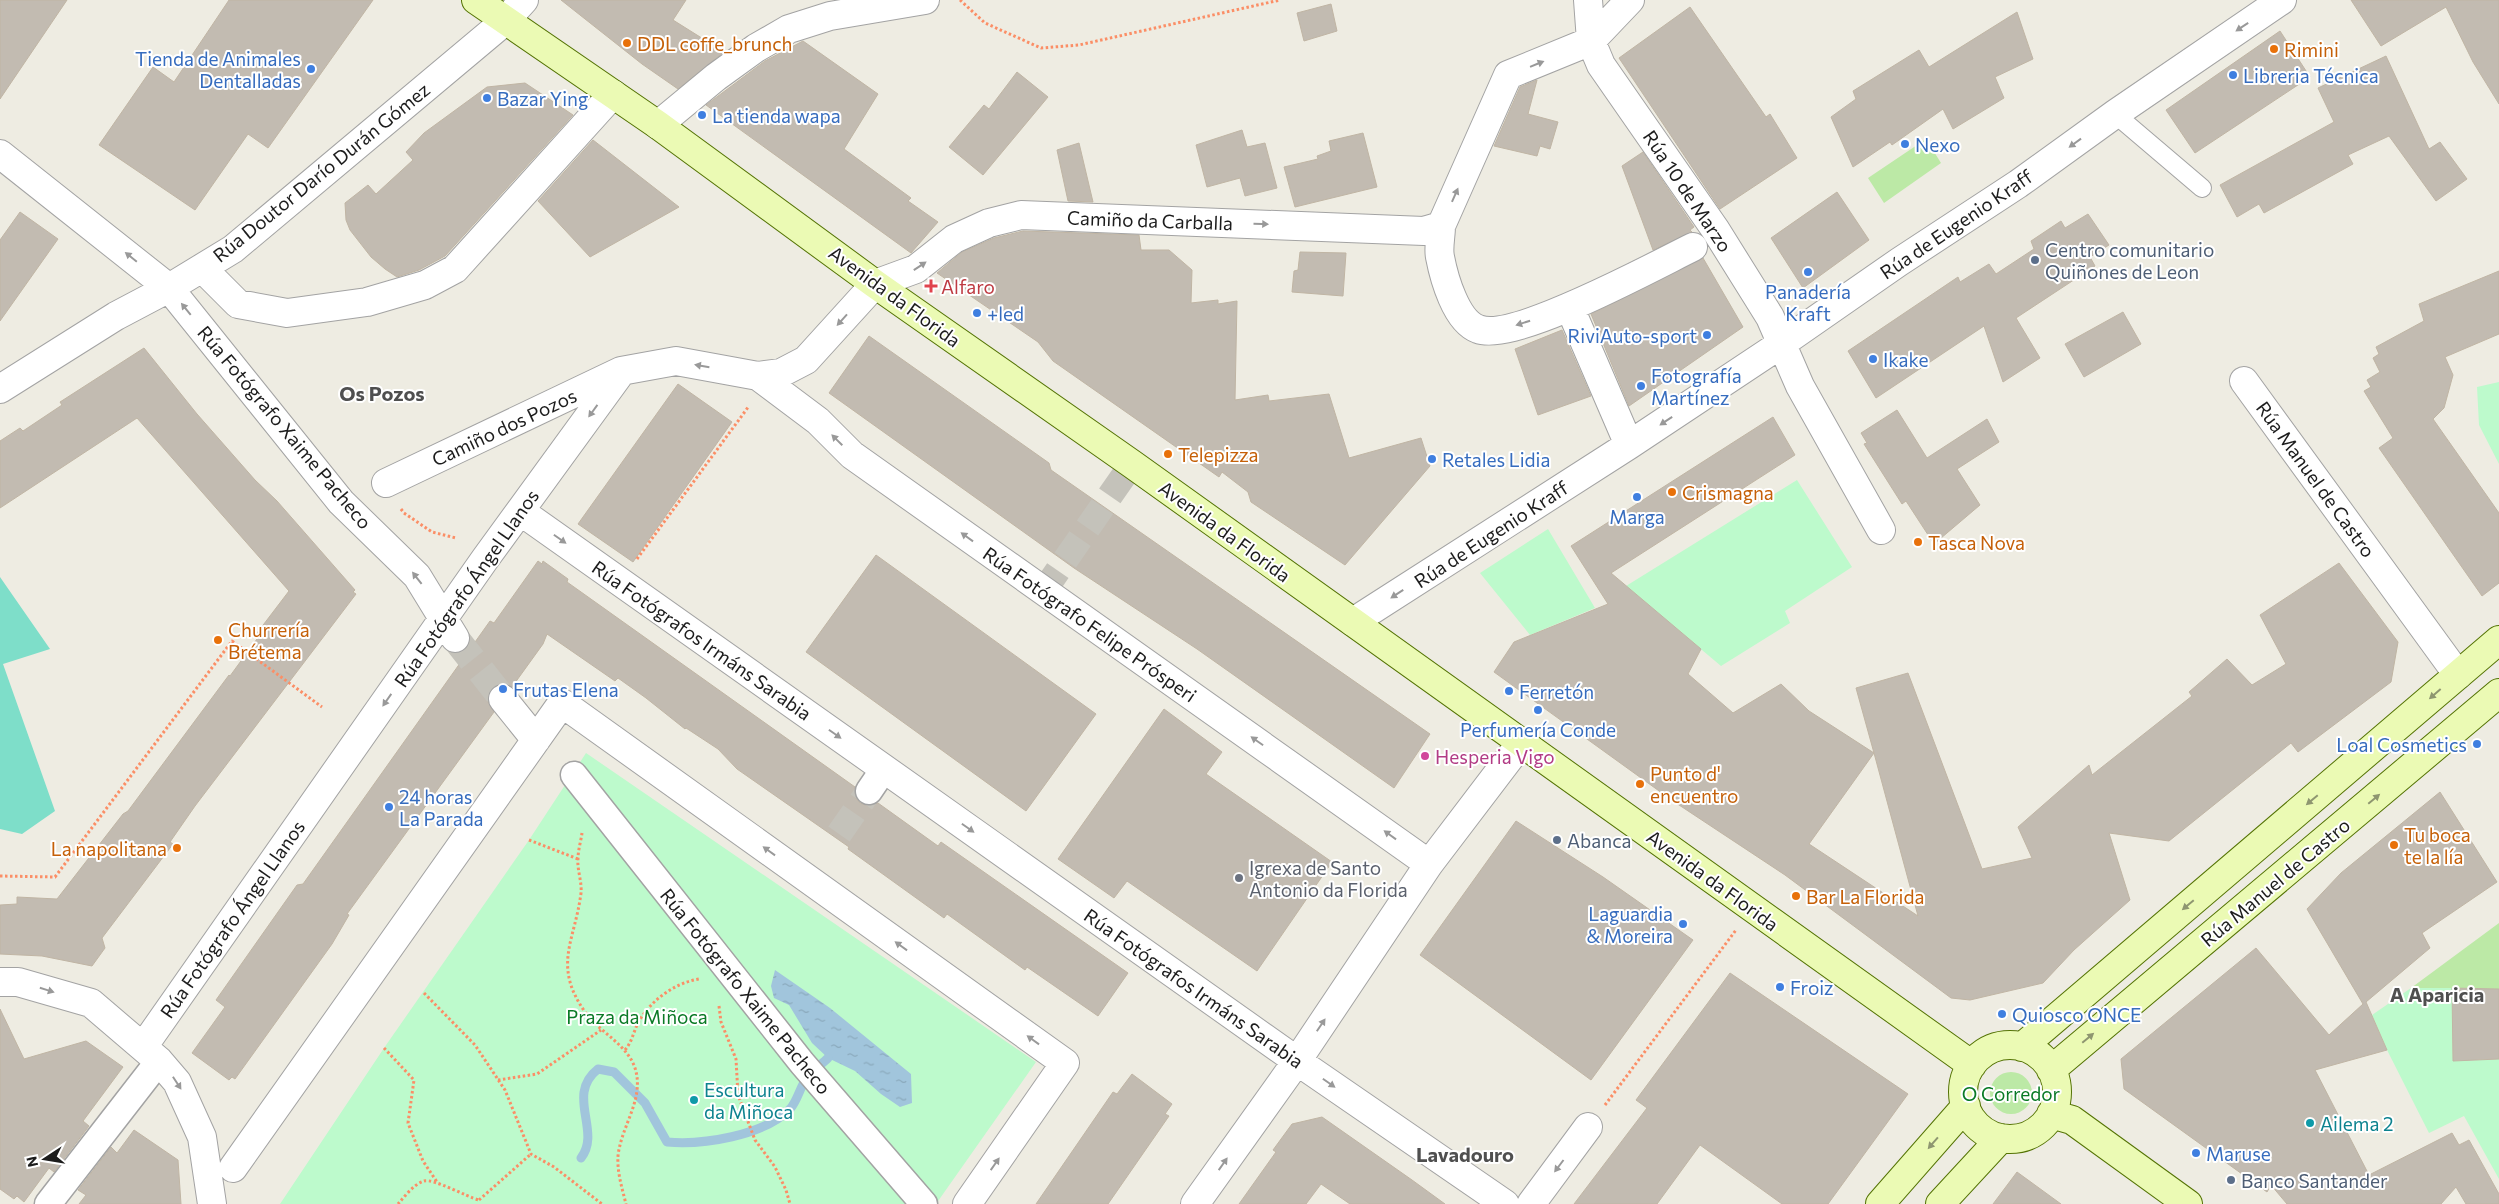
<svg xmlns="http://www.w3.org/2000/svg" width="2499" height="1204" viewBox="0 0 2499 1204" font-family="Commissioner,sans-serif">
  <defs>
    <pattern id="water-ripples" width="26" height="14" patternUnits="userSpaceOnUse" patternTransform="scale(1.25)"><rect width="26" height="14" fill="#a1c5dc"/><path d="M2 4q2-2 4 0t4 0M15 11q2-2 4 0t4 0" fill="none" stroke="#8aa9bc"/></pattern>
  </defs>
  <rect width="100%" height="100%" fill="#eeece2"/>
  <path fill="#bce9a6" d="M1926,139l15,24 -57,40 -16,-25z
    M2499,923v66l-88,-1z
    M1990 1093a21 21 0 1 1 42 0a21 21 0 1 1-42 0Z"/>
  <path fill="#bdfacc" d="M2499,382v82l-20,-39 -2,-38z
    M1797,480l55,87 -67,44 5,12 -69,43 -95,-80z
    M1548,529l47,79 -65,27 -50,-62z
    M586,753l450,309 -100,142h-656l104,-156 145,-208z
    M2411,988h41l1,73 46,-2v120l-35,-63 -35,17 -42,-83 -15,-35z"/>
  <path fill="#7edec9" d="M0,577l50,72 -47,15 52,147 -33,23 -22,-5z"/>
  <path fill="url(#water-ripples)" d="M775,970l55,38 81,66 1,29 -12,4 -19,-13 -26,-23 -27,-13 -16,-15 -23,-38 -15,-7 -3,-12z"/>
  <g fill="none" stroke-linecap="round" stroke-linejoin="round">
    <path stroke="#a1c5dc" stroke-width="9" d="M581,1158c21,-27 -16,-63 17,-89l16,3 31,31 22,39c36,3 96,-6 123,-33 8,-9 10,-23 18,-33 6,-7 14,-12 20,-18"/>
  </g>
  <path fill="#c2bbb1" stroke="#c0b5a4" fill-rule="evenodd" d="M0,0h67l-67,99z
    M229,0h144l-105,148 -20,-14 -53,76 -96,-65 54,-78 21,15z
    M561,0h125l-13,20 51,32 -46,37 -36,-25z
    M2351,0h148v104l-26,-42 -27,-55 -65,39z
    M1331,4l6,27 -33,10 -7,-28z
    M1690,7l76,110 4,-3 27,44 -77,51 -101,-151z
    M2017,12l16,47 -38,18 9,21 -51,31 -10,-20 -51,36 -2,-3 -37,25 -22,-50 25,-18 -3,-8 66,-41 10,17z
    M2280,31l30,46 -115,76 -29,-43z
    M803,41l75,53 -34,55 67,49 -3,3 30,21 -27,31 -205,-148 59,-44z
    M2386,56l43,93 11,-7 27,37 -31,22 -47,-65 -41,19 5,9 -89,49 -5,-9 -22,13 -17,-32 114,-63 -16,-34z
    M1017,72l31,25 -65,78 -34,-28 35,-42 5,4z
    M1537,80l-9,34 30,8 -8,27 -10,-3 -3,10 -43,-10 26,-59z
    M525,83l48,32 -128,141 -26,14 -22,7 -12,-8 -14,-12 -21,-27 -4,-10 -1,-17 23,-18 8,9 37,-34 -7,-8 18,-19 63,-46z
    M1242,130l5,17 18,-4 12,45 -32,8 -5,-18 -33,9 -11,-42z
    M1363,133l14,54 -82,20 -11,-40 34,-8 -1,-3 14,-5 -2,-10z
    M593,140l86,67 -89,50 -52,-56z
    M1079,143l14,59 -25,-1 -11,-51z
    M1643,152l51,75 -4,3 2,2 -39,18 -31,-84z
    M1837,192l32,48 -66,48 -32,-50z
    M20,212l38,27 -58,82v-81z
    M2088,214l21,31 -19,12 5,9 -79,52 24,40 -37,24 -19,-56 -108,72 -28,-47 110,-74 2,5 29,-18 7,10 38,-25 -3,-8 30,-20 4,7z
    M1023,231l116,4 2,15h28l23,20 -1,33 27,-3v4l19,-3 -2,99 33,-5 1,6 60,-7 20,64 72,-20 9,28 -85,99 -94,-63 -3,-10 -26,-20 -3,5 -166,-116 -15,-19 -101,-69 25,-21 32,-14z
    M1300,252l46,1 -3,43 -51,-4 2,-21 4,-1z
    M1703,258l40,69 -114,79 -38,-92z
    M2499,271v63l-54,23 8,18 -9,33 -11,11 66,94v70l-17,13 -103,-148 14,-10 -29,-47 7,-4 -4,-7 13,-8 -7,-14 6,-4 -3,-7 48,-26 -5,-17z
    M2123,312l18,32 -57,33 -19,-33z
    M1562,330l29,66 -53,19 -23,-66z
    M869,336l180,127 2,7 379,264 -36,54 -197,-139 -123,-81 -245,-175z
    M144,348l53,66 58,66 22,21 78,89 -2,2 3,2 -161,212 -25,36 3,2 -71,94 3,10 -13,18 -50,-10 -42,-2v-49l17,-1v-7l40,2 66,-85 5,-3 101,-136 1,1 27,-37 -3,-2 35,-46 -152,-173 -137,90v-67l20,-13 3,3 39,-26 -2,-3z
    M678,384l54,38 -99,140 -55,-38z
    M1897,410l30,48 60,-39 12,23 -42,27 23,36 -46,39 -28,-43 -4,3 -38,-60 3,-1 -6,-10z
    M1773,417l22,38 -184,118 90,76 -13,25 45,39 48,-29 28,27 65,42 -18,-65 52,-15 74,196 50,-11 -14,-31 71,-62 3,10 100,-79 -3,-4 38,-33 25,26 34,-21 -26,-49 79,-52 59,79 -7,40 -93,70 -7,-9 -122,98 -60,-8 21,67 -56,50 -31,33 -73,17 -19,-2 -166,-123 -112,-74 -179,-129 20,-30 94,-38 -37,-58zM1874,753l44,163 -109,-72z
    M876,555l220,159 -70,97 -220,-159z
    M538,561l4,3 1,-3 25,18 -1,3 288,205v10l5,6 8,3 10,-3 60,43 3,-4 187,131 -30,43 -71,-49 -2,3 -78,-56 -3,4 -96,-69 1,-2 -112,-78 -19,-20 -32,-21 -1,1 -39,-31 -28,-20 -3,3 -68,-47 -4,10 -31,43 -12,-3 -7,3 -4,6 -1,9 6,10 -147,202 2,1 -17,29 -97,135 -3,-2 -3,3 -37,-27 33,-46 -9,-7 81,-115 6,-1 187,-263 4,2z
    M1164,709l58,43 -16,22 126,88 -75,109 -130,-90 -13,17 -56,-39z
    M2440,792l57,90 -75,51 8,15 -64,54 21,48 -72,20 54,105 83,-42 7,12 10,-5 30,54v10h-33l-10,-17 -15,17h-154l-16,-19 -4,7 -143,-103 -3,-30 135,-111 73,87 34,-31 -56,-95 34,-36z
    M1516,821l87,56 90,63 -102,140 -171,-125z
    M1730,973l178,121 -80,110h-46l-82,-59 -43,59h-83l73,-96 -11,-8z
    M2452,988l47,1v70l-46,2z
    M0,1009l24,50 62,-18 37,26 -40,54 6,5 -35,46 -5,-4 -25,34 -7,-6 -3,3 -14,-10z
    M1132,1074l40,30 -7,10 4,2 -61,88h-72l77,-112 4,2z
    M1322,1117l90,63 33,24h-95l-29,-20 -15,20h-67l37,-52 -3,-2 19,-26z
    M134,1130l44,30 3,44h-102l7,-9 -8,-5 33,-43 6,6z
    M2017,1172l44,32h-68z"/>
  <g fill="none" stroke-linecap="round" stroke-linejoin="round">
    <path stroke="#c4c2ba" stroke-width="26" stroke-dasharray="26 13" stroke-linecap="butt" d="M1043,592l89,-128
      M839,834l30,-43"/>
    <path stroke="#c4c2ba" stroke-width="28" stroke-dasharray="28 14" stroke-linecap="butt" d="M455,638l48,61"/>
    <defs>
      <path id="service" d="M2115,114l87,74"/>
      <path id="pedestrian" d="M574,775l228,288 122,141
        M869,791l15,-22
        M48,1204l111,-143"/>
      <path id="minor" d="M1588,0l3,41 10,24 114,164 55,88 30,69 81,144
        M658,125l58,-48 40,-29 33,-19 41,-13 95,-16
        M0,154l169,134 172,214 76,74 38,62
        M1441,226c0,10 -3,22 -1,31 4,21 16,64 38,72 36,14 176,-63 215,-82
        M202,268l36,36 49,9 80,-11 58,-17 30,-16 158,-175
        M1570,308l59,137
        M758,376l60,45 34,34 577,409
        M2244,381l214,294
        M0,389l116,-73 53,-28 64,-39 272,-228 19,-21
        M386,483l235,-112 55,-10 82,15 23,-3 25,-13 69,-76 41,-15 38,-30 35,-16 32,-8 403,16 17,-5 67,-151 83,-34 39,-41
        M520,511l777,550 208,143
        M1353,622l276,-177 152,-101 118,-82 119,-78 97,-70 167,-114
        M503,699l33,41
        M0,982h18l73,21 68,58 18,21 25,55 10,67
        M143,1047l342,-488 134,-184
        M233,1168l329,-465 503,360 -98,141
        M1195,1204l102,-143 132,-197 92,-121
        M1531,1204l57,-77"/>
      <path id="secondary" d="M476,0l182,125 217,159 257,180 840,601
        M1963 1092a47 47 0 1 1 94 0a47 47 0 1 1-94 0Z
        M2022,1047l477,-407
        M2051,1070l448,-377
        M2051,1114l21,6 116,84
        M1880,1204l86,-98
        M1940,1204l61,-66"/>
    </defs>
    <use href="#service" stroke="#a3a3a3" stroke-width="20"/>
    <use href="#pedestrian" stroke="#a3a3a3" stroke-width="29"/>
    <use href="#minor" stroke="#a3a3a3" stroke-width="30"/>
    <use href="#secondary" stroke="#547304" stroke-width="30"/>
    <path stroke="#fb8e66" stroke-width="3" stroke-dasharray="2.5 2.5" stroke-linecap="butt" d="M960,0l25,23 56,25 38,-3 201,-45
      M401,509l3,4 28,19 24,6
      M637,559l112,-153
      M582,833c-1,8 -4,17 -4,26 -1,11 4,22 3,34 -6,48 -29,72 4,119 14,20 42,32 50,56 10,31 -14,58 -17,88 -1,16 4,32 8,48
      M529,840l49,19
      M0,876l55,1 177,-236 90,66
      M424,993l51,52 30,45 26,64 23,13 48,37
      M719,1006l2,16 15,37 2,36 17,45 20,27 11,23 4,14
      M384,1048l30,32 -6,43 15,38 14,21
      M625,1050c7,-8 8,-17 13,-27 12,-22 36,-40 61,-44
      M498,1080l39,-6 64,-44
      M1605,1105l131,-175
      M479,1200l52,-46
      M398,1204c7,-8 16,-20 26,-23 9,-3 43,16 55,19"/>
    <use href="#service" stroke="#fff" stroke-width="18"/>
    <use href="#pedestrian" stroke="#fff" stroke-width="26"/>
    <use href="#minor" stroke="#fff" stroke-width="28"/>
    <use href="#secondary" stroke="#ebfab4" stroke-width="28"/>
  </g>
  <defs><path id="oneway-solid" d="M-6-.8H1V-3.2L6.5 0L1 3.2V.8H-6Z" transform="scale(1.25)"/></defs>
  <g fill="#999">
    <use href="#oneway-solid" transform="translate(2242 27) rotate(146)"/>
    <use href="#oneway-solid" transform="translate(1537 64) rotate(-22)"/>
    <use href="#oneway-solid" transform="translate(2075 143) rotate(144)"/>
    <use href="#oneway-solid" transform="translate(1455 195) rotate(-66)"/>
    <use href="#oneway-solid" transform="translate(1261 224) rotate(2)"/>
    <use href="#oneway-solid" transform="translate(131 257) rotate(-141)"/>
    <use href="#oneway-solid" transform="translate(920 266) rotate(-34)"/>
    <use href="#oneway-solid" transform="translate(186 309) rotate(-129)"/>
    <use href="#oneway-solid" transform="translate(842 320) rotate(132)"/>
    <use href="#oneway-solid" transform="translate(1523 323) rotate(162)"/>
    <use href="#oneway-solid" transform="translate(702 366) rotate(-170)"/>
    <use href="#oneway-solid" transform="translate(593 411) rotate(126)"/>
    <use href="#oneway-solid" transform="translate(1666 421) rotate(146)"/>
    <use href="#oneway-solid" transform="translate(837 440) rotate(-135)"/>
    <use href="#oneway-solid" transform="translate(967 537) rotate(-144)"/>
    <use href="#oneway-solid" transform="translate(560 539) rotate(35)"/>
    <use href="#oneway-solid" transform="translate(417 578) rotate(-128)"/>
    <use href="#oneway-solid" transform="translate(1397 594) rotate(147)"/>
    <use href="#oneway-solid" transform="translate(387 700) rotate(125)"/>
    <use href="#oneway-solid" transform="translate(835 734) rotate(35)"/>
    <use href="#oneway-solid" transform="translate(1257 741) rotate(-145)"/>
    <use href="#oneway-solid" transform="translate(968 828) rotate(35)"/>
    <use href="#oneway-solid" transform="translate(1390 835) rotate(-144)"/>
    <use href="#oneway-solid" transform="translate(769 851) rotate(-144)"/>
    <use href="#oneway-solid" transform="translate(901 946) rotate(-144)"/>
    <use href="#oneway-solid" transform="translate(47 990) rotate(17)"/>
    <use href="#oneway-solid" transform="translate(1321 1025) rotate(-56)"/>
    <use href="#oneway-solid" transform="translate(1033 1040) rotate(-144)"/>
    <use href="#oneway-solid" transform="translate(177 1083) rotate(57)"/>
    <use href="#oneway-solid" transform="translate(1329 1083) rotate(35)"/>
    <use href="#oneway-solid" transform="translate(995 1164) rotate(-55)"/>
    <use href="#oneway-solid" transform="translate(1223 1164) rotate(-55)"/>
    <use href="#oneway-solid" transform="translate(1559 1166) rotate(127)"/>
  </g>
  <g fill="#8e9670">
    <use href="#oneway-solid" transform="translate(2435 694) rotate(139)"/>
    <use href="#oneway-solid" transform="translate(2374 799) rotate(-40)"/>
    <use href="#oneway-solid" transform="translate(2312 800) rotate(140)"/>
    <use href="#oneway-solid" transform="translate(2188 905) rotate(140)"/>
    <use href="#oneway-solid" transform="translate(2088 1038) rotate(-40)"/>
    <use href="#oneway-solid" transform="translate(1933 1143) rotate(131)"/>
  </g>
  <g fill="#e8710a" stroke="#fff" stroke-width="2">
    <circle cx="627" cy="43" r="5"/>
    <circle cx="2274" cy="49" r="5"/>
    <circle cx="1168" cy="454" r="5"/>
    <circle cx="1672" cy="492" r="5"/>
    <circle cx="1918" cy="542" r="5"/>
    <circle cx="218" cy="640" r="5"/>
    <circle cx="1640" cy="784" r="5"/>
    <circle cx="2394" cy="845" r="5"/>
    <circle cx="177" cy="848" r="5"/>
    <circle cx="1796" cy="896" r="5"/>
  </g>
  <g fill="#3f7fe0" stroke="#fff" stroke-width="2">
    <circle cx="311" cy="69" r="5"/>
    <circle cx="2233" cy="75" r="5"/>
    <circle cx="487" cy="98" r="5"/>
    <circle cx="702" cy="115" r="5"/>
    <circle cx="1905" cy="144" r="5"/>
    <circle cx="1808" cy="272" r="5"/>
    <circle cx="977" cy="313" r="5"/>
    <circle cx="1707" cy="335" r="5"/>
    <circle cx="1873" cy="359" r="5"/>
    <circle cx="1641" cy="386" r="5"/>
    <circle cx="1432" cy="459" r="5"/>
    <circle cx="1637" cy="497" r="5"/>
    <circle cx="503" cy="689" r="5"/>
    <circle cx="1509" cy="691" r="5"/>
    <circle cx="1538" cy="710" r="5"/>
    <circle cx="2477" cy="744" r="5"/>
    <circle cx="389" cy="807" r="5"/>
    <circle cx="1683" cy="924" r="5"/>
    <circle cx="1780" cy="987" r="5"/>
    <circle cx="2002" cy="1014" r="5"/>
    <circle cx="2196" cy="1153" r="5"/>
  </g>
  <g fill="#5c6f8a" stroke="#fff" stroke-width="2">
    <circle cx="2035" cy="260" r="5"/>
    <circle cx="1557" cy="840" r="5"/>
    <circle cx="2231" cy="1180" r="5"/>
  </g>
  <path fill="#e0444e" stroke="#fff" stroke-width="2" d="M928.5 278.5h5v5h5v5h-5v5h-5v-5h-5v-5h5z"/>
  <circle fill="#d1479c" stroke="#fff" stroke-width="2" cx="1425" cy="756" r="5"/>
  <circle fill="#6b7280" stroke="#fff" stroke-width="2" cx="1239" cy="878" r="5"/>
  <g fill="#0f9aa8" stroke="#fff" stroke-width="2">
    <circle cx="694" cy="1100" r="5"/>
    <circle cx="2310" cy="1123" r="5"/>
  </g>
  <g text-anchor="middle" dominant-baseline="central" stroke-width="4" stroke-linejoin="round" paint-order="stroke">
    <g font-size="19" fill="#c56008" stroke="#fff" text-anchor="start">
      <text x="637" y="43">DDL coffe_brunch</text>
      <text x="2284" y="49">Rimini</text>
      <text x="1178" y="454">Telepizza</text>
      <text x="1682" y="492">Crismagna</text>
      <text x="1928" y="542">Tasca Nova</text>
      <text x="228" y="629">Churrería<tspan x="228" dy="22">Brétema</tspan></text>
      <text x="1650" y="773">Punto d'<tspan x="1650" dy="22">encuentro</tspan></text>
      <text x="2404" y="834">Tu boca<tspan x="2404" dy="22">te la lía</tspan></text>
      <text x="167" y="848" text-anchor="end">La napolitana</text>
      <text x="1806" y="896">Bar La Florida</text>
    </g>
    <g font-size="19" fill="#366cbe" stroke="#fff" text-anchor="start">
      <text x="301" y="58" text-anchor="end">Tienda de Animales<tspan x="301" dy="22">Dentalladas</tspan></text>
      <text x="2243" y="75">Libreria Técnica</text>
      <text x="497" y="98">Bazar Ying</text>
      <text x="712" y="115">La tienda wapa</text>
      <text x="1915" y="144">Nexo</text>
      <text x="1808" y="291" text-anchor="middle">Panadería<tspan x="1808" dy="22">Kraft</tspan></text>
      <text x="987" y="313">+led</text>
      <text x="1697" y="335" text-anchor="end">RiviAuto-sport</text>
      <text x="1883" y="359">Ikake</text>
      <text x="1651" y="375">Fotografía<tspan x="1651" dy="22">Martínez</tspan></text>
      <text x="1442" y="459">Retales Lidia</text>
      <text x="1637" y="516" text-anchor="middle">Marga</text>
      <text x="513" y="689">Frutas Elena</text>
      <text x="1519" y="691">Ferretón</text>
      <text x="1538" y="729" text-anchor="middle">Perfumería Conde</text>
      <text x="2467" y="744" text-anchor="end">Loal Cosmetics</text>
      <text x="399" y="796">24 horas<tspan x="399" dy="22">La Parada</tspan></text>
      <text x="1673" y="913" text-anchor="end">Laguardia<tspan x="1673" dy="22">&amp; Moreira</tspan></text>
      <text x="1790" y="987">Froiz</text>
      <text x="2012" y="1014">Quiosco ONCE</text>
      <text x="2206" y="1153">Maruse</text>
    </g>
    <g font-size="19" fill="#1c1c1c" stroke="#fff">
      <text transform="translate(321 172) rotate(-39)">Rúa Doutor Darío Durán Gómez</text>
      <text transform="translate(1688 191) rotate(56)">Rúa 10 de Marzo</text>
      <text transform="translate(1150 220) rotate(2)">Camiño da Carballa</text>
      <text transform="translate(1956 224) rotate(-34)">Rúa de Eugenio Kraff</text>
      <text transform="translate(895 296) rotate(36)">Avenida da Florida</text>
      <text transform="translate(285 427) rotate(50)">Rúa Fotógrafo Xaime Pacheco</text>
      <text transform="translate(504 427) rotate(-25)">Camiño dos Pozos</text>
      <text transform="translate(2316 479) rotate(54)">Rúa Manuel de Castro</text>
      <text transform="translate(1225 531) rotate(36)">Avenida da Florida</text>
      <text transform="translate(1491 534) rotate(-33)">Rúa de Eugenio Kraff</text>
      <text transform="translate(466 588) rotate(-55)">Rúa Fotógrafo Ángel Llanos</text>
      <text transform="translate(1090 624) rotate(35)">Rúa Fotógrafo Felipe Prósperi</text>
      <text transform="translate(702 640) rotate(35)">Rúa Fotógrafos Irmáns Sarabia</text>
      <text transform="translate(1713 880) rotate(36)">Avenida da Florida</text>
      <text transform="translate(2275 882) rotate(-40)">Rúa Manuel de Castro</text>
      <text transform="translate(232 919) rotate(-55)">Rúa Fotógrafo Ángel Llanos</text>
      <text transform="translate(1194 988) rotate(35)">Rúa Fotógrafos Irmáns Sarabia</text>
      <text transform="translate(746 991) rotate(51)">Rúa Fotógrafo Xaime Pacheco</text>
    </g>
    <g font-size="19" fill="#4e5e75" stroke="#fff" text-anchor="start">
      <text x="2045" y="249">Centro comunitario<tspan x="2045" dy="22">Quiñones de Leon</tspan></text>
      <text x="1567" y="840">Abanca</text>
      <text x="2241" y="1180">Banco Santander</text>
    </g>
    <g font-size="19" fill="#be3a42" stroke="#fff" text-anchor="start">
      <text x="941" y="286">Alfaro</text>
    </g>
    <g font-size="19" fill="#b23c85" stroke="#fff" text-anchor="start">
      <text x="1435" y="756">Hesperia Vigo</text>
    </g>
    <g font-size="19" fill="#5b616d" stroke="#fff" text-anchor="start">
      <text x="1249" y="867">Igrexa de Santo<tspan x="1249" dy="22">Antonio da Florida</tspan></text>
    </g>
    <g font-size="19" fill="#0a7a26" stroke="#fff">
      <text x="637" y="1016">Praza da Miñoca</text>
      <text x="2011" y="1093">O Corredor</text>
    </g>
    <g font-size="19" fill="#0d838f" stroke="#fff" text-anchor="start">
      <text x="704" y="1089">Escultura<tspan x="704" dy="22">da Miñoca</tspan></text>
      <text x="2320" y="1123">Ailema 2</text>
    </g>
    <g font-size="20" font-weight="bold" fill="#4f4f4f" stroke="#fff">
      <text x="382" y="393">Os Pozos</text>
      <text x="2437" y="994">A Aparicia</text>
      <text x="1465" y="1154">Lavadouro</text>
    </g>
  </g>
  <g transform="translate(45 1159) rotate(258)" stroke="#ffffff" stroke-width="4" paint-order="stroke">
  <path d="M0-4L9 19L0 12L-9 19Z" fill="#1c1c1c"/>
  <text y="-8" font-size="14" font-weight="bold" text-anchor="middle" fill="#1c1c1c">N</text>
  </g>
</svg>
